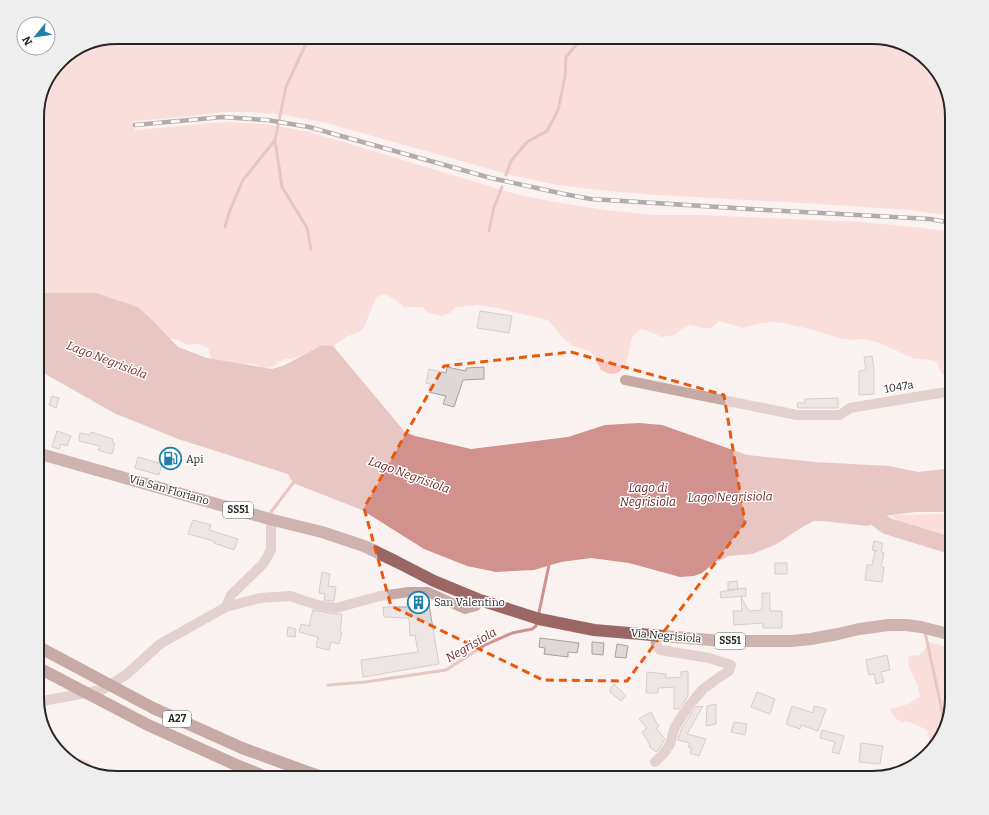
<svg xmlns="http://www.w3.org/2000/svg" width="989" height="815" viewBox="0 0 989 815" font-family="Bitter,serif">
  <rect width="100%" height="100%" fill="#faf2f1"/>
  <path fill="#fbc6c1" d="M117,37h756l52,20 19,25 8,35v99l-42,-6 -91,-6 -163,-9 -48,-4 -51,-6 -46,-10 -185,-52 -47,-9 -31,-2h-24l-40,5 -50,4 1,9 90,-8 41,2 44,8 209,63 36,7 51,8 49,5h45l161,7 54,5 37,5v147l-11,-6 -4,-11 -13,-3h-9l-38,-17 -13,-3 -11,1 -10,-1 -14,-4 -12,-4 -33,-8 -12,-1 -11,1 -18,5 -24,-7 -8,7h-10l-11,-3 -10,5 -6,5 -13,2 -10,-5 -10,-3 -9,8 -5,24 -5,8 -4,4 -8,1 -9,-4 -9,-17 -8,-4 -11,-3 -10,-8 -15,-18 -56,-13 -15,-2 -21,2 -6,6 -8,3 -13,-3 -7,-6h-17l-16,-11 -7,-2 -6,4 -12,29 -6,6 -10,3 -15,10 -11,-1 -23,12 -8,2h-5l-7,3 -6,5 -10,1 -9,-4h-8l-8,2 -26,-4 -4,-14 -9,-4 -12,1 -11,-6h-11l-128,-36v-192l8,-30 19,-24 22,-14z
    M952,511v30l-48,-15 -13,-11 53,-1z
    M928,642l24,6v51l-18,48 -5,-9 -2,-8 -15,-7 -7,-2 -2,2 -8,-5 -5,-9 18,-5 12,-7 -2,-11 -9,-19 -1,-11 11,-1 5,-4z
    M62,755l25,5 5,5 13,9 -41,-16z"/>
  <path fill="#d1918c" d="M37,293h59l42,14 14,13 26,27 29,11 65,11 13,-4 37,-20 11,1 72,86 10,4 56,13 97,-12 37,-12 34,-2 23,2 85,30 68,7 74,4 29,6 34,-4v41l-7,3h-29l-34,4 -14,10 -46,-5h-8l-10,5 -29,19 -23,9 -23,2 -15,7 -12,10 -8,3 -14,1 -51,-14 -38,-5 -30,4 -27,8 -38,2 -29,-6 -43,-17 -62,-39 -69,-27 -5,-9 -110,-35 -64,-26 -67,-38 -10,-6z"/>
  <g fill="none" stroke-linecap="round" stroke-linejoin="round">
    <path stroke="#d1918c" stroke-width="3" d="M275,140l7,47 25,41 4,21
      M506,175l5,-14 16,-19 20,-11 11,-21 7,-33 1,-20 14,-17 1,-3
      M225,227l5,-17 13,-30 32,-40 11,-53 23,-50
      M489,231l5,-24 8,-20
      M271,512l22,-29
      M538,617l11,-52
      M925,632l19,88
      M328,685l37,-3 81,-12 39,-25 27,-12 20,-4 4,-3 1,-4"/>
    <path stroke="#d1918c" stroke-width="17" d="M876,498v20l11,8 65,20"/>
  </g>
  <path fill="#dfd7d6" stroke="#a8a0a0" d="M480,311l32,5 -3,17 -32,-5z
    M872,356l2,13v25l-15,1v-24l7,-1 -2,-13z
    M447,367l19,4v-3l18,-1v12l-21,1 -9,27 -11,-3 3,-8 -17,-4 1,-8 -4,-1 3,-14 17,4z
    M52,396l7,2 -3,10 -7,-3z
    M838,398v10h-40l-1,-5h8v-4z
    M57,431l14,5 -4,10 -6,-2 -2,5 -7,-2z
    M91,432l22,7 -1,4h3l-3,11 -14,-4 2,-4 -21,-5 1,-8 10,2z
    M172,449l8,11 -11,7 -7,-11z
    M138,457l24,7 -3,11 -24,-7z
    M193,520l18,5 -2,5 29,9 -4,11 -20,-7v-2l-26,-7z
    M874,541l9,2 -2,9 3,1 -3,14h3l-2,15 -17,-2 2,-15h5l3,-14h2l-5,-1z
    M775,563h12v11h-12z
    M322,572l8,2 -2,12 8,1 -2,14 -10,-1 1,-6 -6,-1z
    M737,581l1,8 8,-1v8l-25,2 -1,-6 18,-3 -10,1v-8z
    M762,593h8v18h12v17h-19v-5l-29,2 -1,-14h9l-1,-14 8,14 13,-1z
    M415,598l13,1 11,65 -76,13 -2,-17 57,-8 -3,-17 -5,1 -1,-18 -25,-1 -1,-10h27v-8z
    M313,610l22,4h7l-2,18 2,1 -3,11 -8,-2 -2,8 -13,-3 2,-10 -19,-5 2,-8 8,2z
    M288,627l8,2 -1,8 -8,-1z
    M540,638l39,5 -2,10 -9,-1v5l-24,-3 1,-6 -6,-1z
    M592,642l12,1 -1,12 -11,-1z
    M617,644l11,2 -2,12 -11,-1z
    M887,655l3,15 -9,2 3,10 -8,2 -2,-10 -5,1 -3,-15z
    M688,671v25l-9,13h-5v-22l-16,1v5h-12l1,-21 19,2v4l15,-1v-5z
    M614,684l12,12 -5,5 -11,-9v-3z
    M757,692l18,7 -5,15 -19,-7z
    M716,704v20l-10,2 1,-20z
    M703,706l-16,28 19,5 -7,17 -9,-3 2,-5 -4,-1 2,-4 -12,-3 3,-10 12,-19 3,-4z
    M792,706l21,7 1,-7 12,3 -8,22 -17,-6 -1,4 -14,-5z
    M651,712l5,10 3,4 -3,2 9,11 -6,10 -3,3 -7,-6 1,-1 -8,-13 5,-4 -8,-9z
    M734,722l13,2 -2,11 -14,-3z
    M822,730l22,6 -5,18 -7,-2 3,-10 -15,-4z
    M861,743l22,3 -3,18 -21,-2z"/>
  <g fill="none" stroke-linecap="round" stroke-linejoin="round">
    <path stroke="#c6a8a5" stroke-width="10" d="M625,380l172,35h43l10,-7 102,-17
      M226,607l5,-12 32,-31 8,-14v-22l2,-8
      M655,635l1,10 4,5 49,8 22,7 -2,6 -11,7 -15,11 -15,18 -13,20 -5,17 -6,9 -9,9
      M37,702l65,-12 25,-16 33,-30 66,-37 34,-9 30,-2 27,9 19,3 44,-12 29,-4h19l37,17 11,-3 4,-6"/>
    <path stroke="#9b6764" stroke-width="12" d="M37,453l236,67 49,12 42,14 33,16 37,19 46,19 59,19 55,11 128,11h69l20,-2 27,-5 21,-5 30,-4h17l15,2 31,8"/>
    <defs>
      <path id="rail" d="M135,125l87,-8 45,3 42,7 182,51 73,16 27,5 175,11 164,9 22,4"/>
    </defs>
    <use href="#rail" stroke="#5b5757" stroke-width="4.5"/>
    <use href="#rail" stroke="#fff" stroke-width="3" stroke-dasharray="9" stroke-linecap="butt"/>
    <path stroke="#8a504d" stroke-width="12" d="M37,646l116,62 89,40 82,30
      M37,667l111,58 86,39 35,14"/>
  </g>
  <path d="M0 0H989V815H0ZM571,352l153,43 21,128 -118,158 -84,-1 -152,-74 -27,-98 80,-142z" fill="#faf2f1" fill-opacity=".55" fill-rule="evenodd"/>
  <path fill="none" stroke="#e8590c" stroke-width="3" stroke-dasharray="8 5" stroke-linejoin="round" d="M571,352l153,43 21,128 -118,158 -84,-1 -152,-74 -27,-98 80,-142z"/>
  <defs>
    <symbol id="fuel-ring" viewBox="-11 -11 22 22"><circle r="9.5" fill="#fff" stroke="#1d7faa" stroke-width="1.5"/><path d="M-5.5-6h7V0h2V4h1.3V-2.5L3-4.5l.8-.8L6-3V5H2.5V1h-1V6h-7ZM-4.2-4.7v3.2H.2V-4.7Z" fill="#1d7faa"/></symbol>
    <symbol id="building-ring" viewBox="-11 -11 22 22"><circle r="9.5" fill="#fff" stroke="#1d7faa" stroke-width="1.5"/><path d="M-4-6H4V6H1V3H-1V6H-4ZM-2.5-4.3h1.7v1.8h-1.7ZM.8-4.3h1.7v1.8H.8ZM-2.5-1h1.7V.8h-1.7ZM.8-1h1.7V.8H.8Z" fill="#1d7faa"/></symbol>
  </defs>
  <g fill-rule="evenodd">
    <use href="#fuel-ring" x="158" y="446" width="25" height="25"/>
    <use href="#building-ring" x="406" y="590" width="25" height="25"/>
  </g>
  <g text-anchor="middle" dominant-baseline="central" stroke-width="3" stroke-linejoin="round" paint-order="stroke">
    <g fill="#fff" stroke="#686666" stroke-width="1">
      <rect x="223" y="502" width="30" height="16" rx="3"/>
      <rect x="715" y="633" width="30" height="16" rx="3"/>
      <rect x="163" y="711" width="28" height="16" rx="3"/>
    </g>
    <g font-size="10" font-weight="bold" fill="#282525">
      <text x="238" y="510">SS51</text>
      <text x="730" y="641">SS51</text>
      <text x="177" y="719">A27</text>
    </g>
    <g font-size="11" fill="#282525" stroke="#fff">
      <text transform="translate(899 387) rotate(-9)">1047a</text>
      <text transform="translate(169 490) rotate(16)">Via San Floriano</text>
      <text transform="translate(666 636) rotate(5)">Via Negrisiola</text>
    </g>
    <g font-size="11" fill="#282525" stroke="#fff" text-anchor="start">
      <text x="186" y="459">Api</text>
      <text x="434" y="602">San Valentino</text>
    </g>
    <g font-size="12" font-style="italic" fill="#722626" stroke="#fff">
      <text transform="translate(107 360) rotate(21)">Lago Negrisiola</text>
      <text transform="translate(409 475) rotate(20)">Lago Negrisiola</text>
      <text x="648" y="488">Lago di<tspan x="648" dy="14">Negrisiola</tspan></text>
      <text transform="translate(730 497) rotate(-1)">Lago Negrisiola</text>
      <text transform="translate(471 645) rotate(-30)">Negrisiola</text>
    </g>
  </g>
  <path d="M0 0H989V815H0ZM117 44H872A73 73 0 0 1 945 117V698A73 73 0 0 1 872 771H117A73 73 0 0 1 44 698V117A73 73 0 0 1 117 44Z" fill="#eee" fill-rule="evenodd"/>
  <path fill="none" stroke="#282525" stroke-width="2" d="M117 44H872A73 73 0 0 1 945 117V698A73 73 0 0 1 872 771H117A73 73 0 0 1 44 698V117A73 73 0 0 1 117 44Z"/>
  <g transform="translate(36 36) rotate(241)"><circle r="19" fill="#ffffff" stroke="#a9a8a8"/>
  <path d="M0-3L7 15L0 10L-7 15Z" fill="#1d7faa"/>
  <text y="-6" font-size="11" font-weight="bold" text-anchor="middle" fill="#282525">N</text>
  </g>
</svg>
